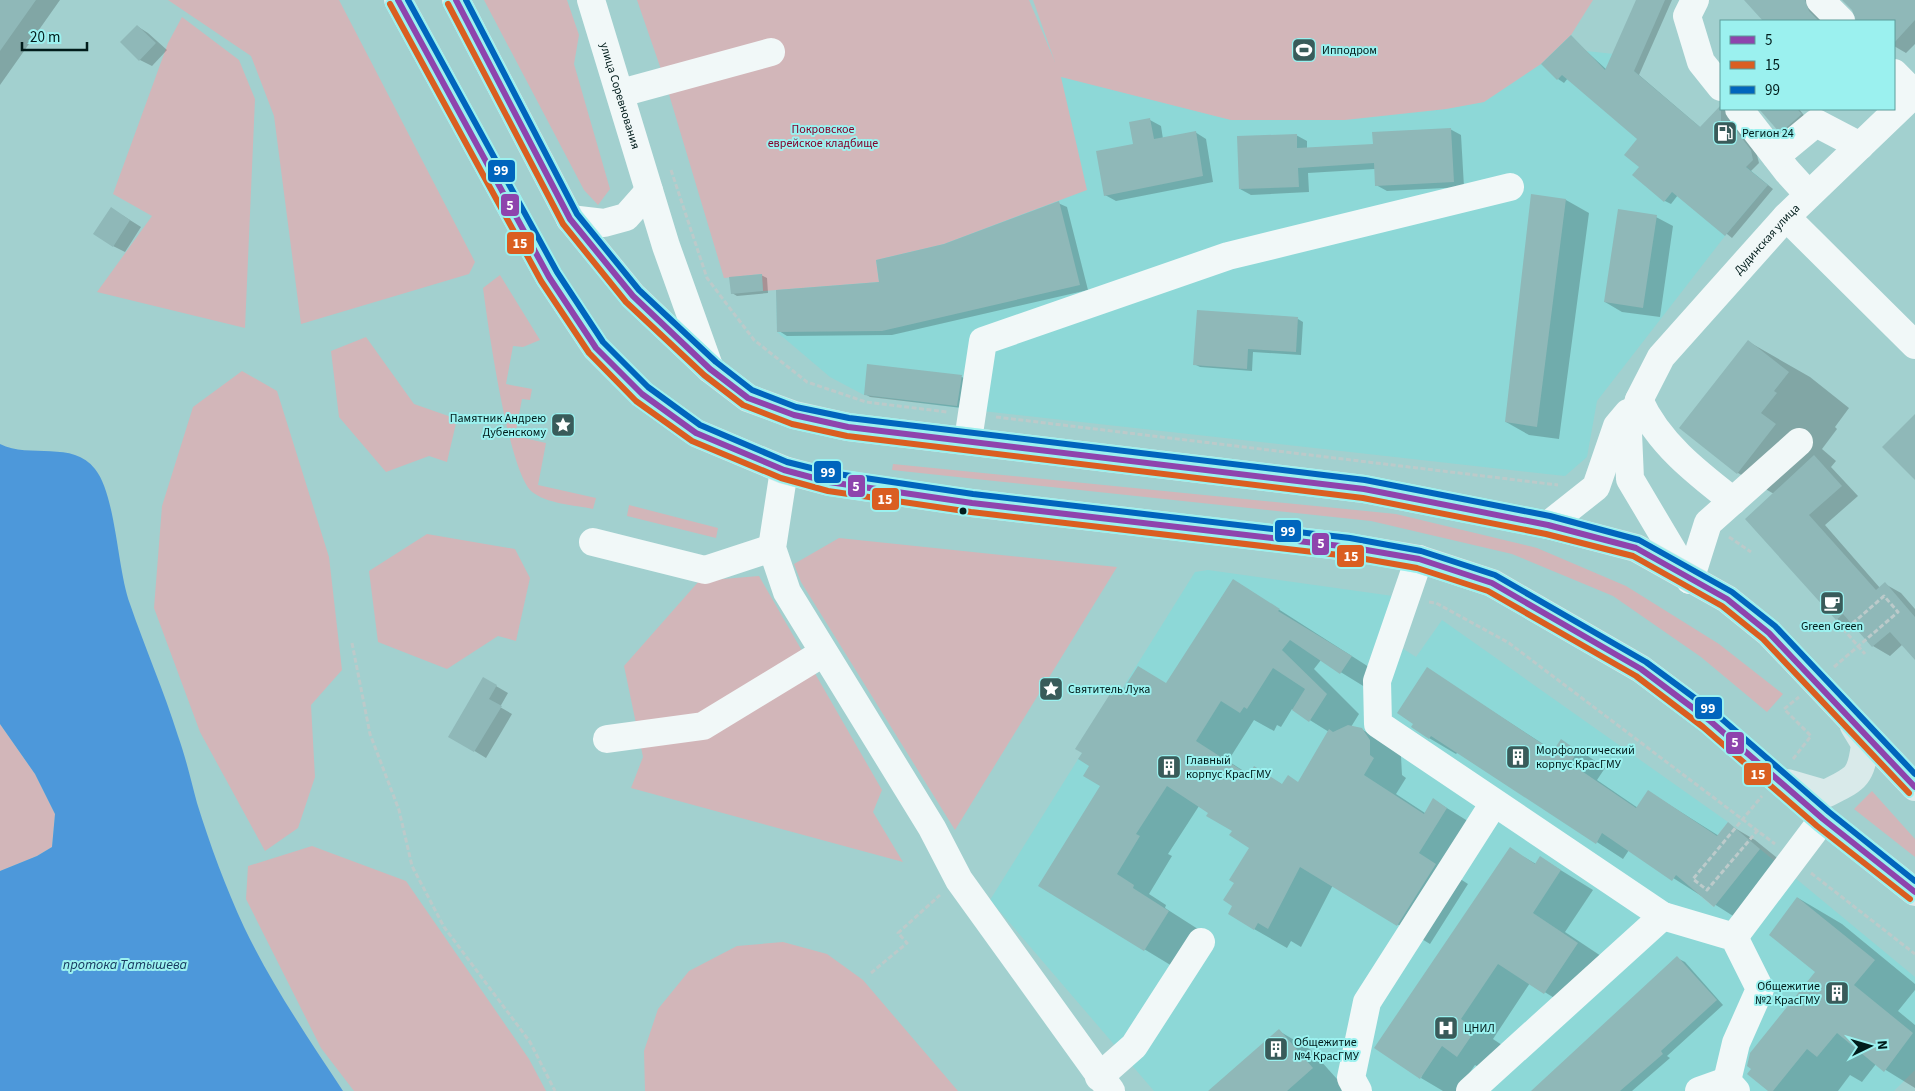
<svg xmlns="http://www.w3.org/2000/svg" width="1915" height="1091" viewBox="0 0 1915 1091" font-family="'Source Sans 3',sans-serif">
  <rect width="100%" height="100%" fill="#a2d0cf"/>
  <path fill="#8dd8d7" d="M1571,35l15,16 28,3 154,131 -43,51 -128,165 -10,56 -22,19 -592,-66 -109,-15 -34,-18 -53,-45 -1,-42 103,-8 -3,-22 68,-16 116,-168 171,44h115l100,-11 38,-7z
    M1208,570l185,26 -11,39 34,22 26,-37 286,202 -46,58 31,27 47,-58 155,128v93l-21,21h-740l-164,-191 205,-328z"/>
  <path fill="#d2b6b9" d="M168,0h171l136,262 -6,12 -168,50 -27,-208 -23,-60z
    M484,0h83l12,35 -5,29 36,125 -12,16 -14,-15z
    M637,0h392l26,62 -22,-62h560l-22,35 -30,29 -57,38 -38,7 -102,11h-113l-170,-43 26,113 -143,54 -68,16 3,22 -116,9 -2,-17 -37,4 -59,-197z
    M182,17l57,43 16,39 -10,229 -148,-36 55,-76 -39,-22 55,-151z
    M500,275l40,65 -17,7 -10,-1 -7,38 26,5 -2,11 -8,-1 -7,37 31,7 -8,42 58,13 -3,11c-18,-4 -47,-5 -62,-18 -23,-23 -43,-165 -48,-203z
    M366,337l48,67 43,15 -10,43 -18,-6 -43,16 -47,-55 -8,-66z
    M242,371l35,20 52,166 13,113 -31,35 4,72 -17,51 -33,23 -65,-119 -46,-124 8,-102 31,-99z
    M893,464l503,50 141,34 89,38 93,58 64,50 -16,18 -66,-55 -88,-61 -101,-42 -141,-33 -479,-51z
    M629,505l89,23 -2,10 -89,-22z
    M427,534l88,15 15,29 -14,63 -18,-5 -51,33 -69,-27 -9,-71z
    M839,538l278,29 -162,263 -154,-248 -7,-18z
    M759,576l123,214 -9,22 30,50 -272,-74 12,-31 -19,-91 75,-85z
    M0,724l35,50 20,40 -3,33 -15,9 -37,15z
    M1872,791l43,48v18l-61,-48z
    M312,846l94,35 123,178 17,32h-192l-33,-43 -75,-149 2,-33z
    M783,942l44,12 36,26 95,111h-313l-1,-40 14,-42 31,-38 48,-25z"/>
  <path fill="#4d98da" d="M0,444c30,15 73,-4 95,25 21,26 22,99 35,135 15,44 34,87 48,132 8,22 13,45 19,67 13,42 29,85 47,124 28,58 64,111 99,164h-343v-220l37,-15 15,-9 3,-33 -20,-40 -35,-50z"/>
  <path fill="#0003" fill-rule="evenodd" d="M0,0h60l-60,85z
    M1638,0h34l-33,75 62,53 20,-20 10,1 1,14 25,32 2,8 -8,8 22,18 -41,49 -54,-43 -7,9 -6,-3 -24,-34 -2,-28 -71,-61 -4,5 -6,-4 13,-42 36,33z
    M1748,0h59l17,21h-59z
    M1846,0h69v44l-9,9 -12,-7v-25h-31z
    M137,26l11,7 19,17 -15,16 -12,-6z
    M1760,109h39l7,9 -20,17z
    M1150,120l11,6 2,13 32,-7 11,7 7,43 -97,19 -11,-6z
    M1450,129l11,6 3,52 -77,4 -11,-6 -1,-16 -67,4 1,19 -58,3 -11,-6 56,-54 11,6v8l67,-4z
    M1532,195l34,5 23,13 -30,226 -30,-4 -23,-13z
    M1058,203l9,4 21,83 -196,45 -105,1 -8,-5 101,-48 64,-37z
    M122,215l19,12 -16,25 -12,-6z
    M1656,217l17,9 -13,91 -38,-5 -17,-10z
    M761,275l6,3 1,15 -31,3 -5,-3z
    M1298,319l5,3 -2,33 -48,-3 -1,19 -52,-4 -6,-3z
    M1749,342l61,35 39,31 -14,19 2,2 -15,20 14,12 -5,6 27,29 -33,29 55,63 5,-4 16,9 14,16v49l-12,-14 -13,12 -17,-10 -17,-20 -3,3 -16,-10 -63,-125 -36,-21z
    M962,377l5,3 -5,28 -92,-11 -5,-3z
    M1233,580l150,96 -10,16 -52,-32 -7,9 45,45 -8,13 10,2 34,19 6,8 1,19 4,3 -10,16 29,19 9,-13 45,28 -28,45 17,11 -38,60 -97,-59 -32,62 -10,-6 -4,7 -33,-19 -20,-23 1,-23 16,-36 -17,-17 -35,-24 -31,48 4,2 -23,38 17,11 -1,3 36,23 -24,38 -137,-83 62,-100 -11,-20 22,-69 9,-4 45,-9zM1292,709l37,23 -30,51 -16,2 -29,-17 -4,7 -22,-14 26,-41 20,11 3,-6 4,2z
    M1427,669l127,82 7,-10 27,15 17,12 -8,12 41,28 11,-16 70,44 9,-12 27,16 31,25 -45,56 -112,-71 -6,9 -165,-107 -2,2 -27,-16z
    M484,679l24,14 -8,14 12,7 -26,44 -36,-22z
    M1510,849l26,15 5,-6 52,32 -28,42 45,30 -33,50 -47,-29 -37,56 15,10 -17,25 -16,-9 -18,26h-14l-22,-13z
    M1798,898l44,26 73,60v6l-17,21 17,14v63l-39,-24 -14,18 -12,-7 -12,16h-68l47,-119z
    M1677,958l8,4 38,43 -56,51 3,2 -38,33h-99z
    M1279,1031l32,19 34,38 -4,3h-131z"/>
  <path fill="#8fb8b8" d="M0,0h36l-36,51z
    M1636,0h29l-31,71 66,56 21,-22v28l10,-9 20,26 2,10 -7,7 22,18 -43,51 -53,-44 -8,10 -32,-27 7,-8 -15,-12 13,-16 -75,-64 -5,5 -16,-16 30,-29 34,35z
    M1744,0h61l4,11 10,10h-56z
    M1842,0h73v20l-21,23v-22h-38l-4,-11z
    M137,25l19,18 -17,18 -19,-19z
    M1759,109h38l5,5 -22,19z
    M1150,118l4,21 42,-8 7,45 -99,20 -8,-45 37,-7 -4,-22z
    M1451,128l3,54 -79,4 -1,-23 -76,5 1,19 -60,2 -2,-53 60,-2v14l76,-4 -1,-12z
    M1531,194l35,5 -29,228 -32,-5z
    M1059,201l21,84 -198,46 -105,1 -1,-42 103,-8 -3,-22 68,-16z
    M111,207l19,13 -17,27 -20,-13z
    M1618,209l39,6 -14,93 -39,-6z
    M762,274l1,17 -32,3 -2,-17z
    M1197,310l101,7 -2,35 -48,-3 -1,20 -54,-4z
    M1748,340l41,32 -15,19 3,2 -16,20 15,11 -39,50 -58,-46z
    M867,364l95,11 -5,31 -93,-11z
    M1915,414v66l-33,-33z
    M1814,455l28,31 -33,29 67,75 9,-8 30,35v43l-25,-28 -18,15 -29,-33 -7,6 -91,-101z
    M1233,579l47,30 -2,2 74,45 -12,18 -50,-34 -8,10 45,44 -18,28 -17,-12 13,-21 -32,-21 -26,41 -3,-2 -4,6 -19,-12 -25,40 53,34 5,-9 28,18 6,-9 10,7 31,-53 4,3 15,-7 14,3 8,12v15l4,3 -10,17 60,39 9,-16 14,10 -28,45 17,11 -39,62 -97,-59 -32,62 -10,-6 -4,7 -26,-16 4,-8 -9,-6 11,-17 -5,-3 20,-32 -20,-13 3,-4 -26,-15 2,-3 -41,-27 -31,48 4,2 -23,38 17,11 -1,3 36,23 -25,40 -106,-65 62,-100 -17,-10 6,-10 -11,-7 4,-6 -7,-4 35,-55 2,2 5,-8 5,3 16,-25 28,17z
    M1427,667l126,84 8,-12 17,12 -8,12 66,45 12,-18 69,46 11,-14 32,27 -46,58 -38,-32 -4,6 -70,-48 -6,11 -165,-108 -2,3 -18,-12 2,-3 -16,-11z
    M483,677l14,8 -8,14 13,7 -28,46 -26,-15z
    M1510,847l25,17 5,-8 21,14 -28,43 45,30 -34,51 -46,-30 -37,55 15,10 -19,28 -15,-11 -22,33 -46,-31z
    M1797,897l78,63 -21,25 59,48 -29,39 -47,-39 -20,24 -10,-8 -34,42h-5l-21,-17 4,-5 -4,-3 3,-13 65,-81 -46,-37z
    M1677,956l40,44 -56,51 2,3 -43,37h-89z
    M1279,1029l34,39 -26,23h-79z"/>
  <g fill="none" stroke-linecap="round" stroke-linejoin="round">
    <path stroke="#bccaca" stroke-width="3" stroke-dasharray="5 2.5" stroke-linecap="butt" d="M671,170l36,108 47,62 53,42 59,20 81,10
      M996,417l562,68
      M1729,537l22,15
      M1429,602l7,1 73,40 266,201
      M1838,623l27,31
      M352,643l18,91 29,76 13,56 32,61 86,115 25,49
      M1834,667l64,-55 -14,-16 -39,34
      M1793,759l18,-23 -27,-27 15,-12
      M1758,830l-51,60 -14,-11 69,-83
      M1811,873l104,81
      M871,973l36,-30 -9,-10 42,-38"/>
    <g stroke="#f1f8f8" stroke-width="28">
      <path id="s1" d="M591,0l75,246 44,123"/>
      <path d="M1695,0l-8,16 14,46 20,25"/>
      <path d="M1820,0l21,21"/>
      <path d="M1894,73l21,21"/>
      <path d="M621,93l150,-41"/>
      <path d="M1739,109l48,62 21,23"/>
      <path d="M1776,156l40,-33 44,23"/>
      <path d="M1786,217l129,128"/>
      <path d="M570,219l34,4 22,-6 23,-26"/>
      <path d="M1639,400c19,43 58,73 94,101"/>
      <path d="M968,440l15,-99 245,-85 282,-69"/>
      <path d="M784,470l-12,78 15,44 145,236 27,52 152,211"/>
      <path d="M1548,525l48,-38 21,-61 11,-13"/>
      <path d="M593,542l112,28 67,-22"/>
      <path d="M1419,559l-42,122 1,43 285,192 71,21 26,52 -24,54 -9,38 9,10"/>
      <path id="s2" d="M1690,580l-60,-101 -2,-46 11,-33 22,-43 125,-140 129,-124"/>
      <path d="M1690,580l18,-57 91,-81"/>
      <path d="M607,739l96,-13 120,-73"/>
      <path d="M1734,937l89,-118"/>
      <path d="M1099,1077l35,-31 67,-104"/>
      <path d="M1358,1091l-7,-13 16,-76 127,-199"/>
      <path d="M1470,1091l193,-175"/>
      <path d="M1699,1091l28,-10"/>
    </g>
    <path stroke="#d9eaea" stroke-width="28" d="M398,0l151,277 47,71 46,46 54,39 88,37 45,12 143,21 377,44 70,12 73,24 149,86 68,51 114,99 92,73
      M456,0l114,219 63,77 77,73 38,29 46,17 54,12 516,62 184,36 88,23 91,51 42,34 146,154
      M1787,783l38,11c30,-15 36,-15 40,-50l-11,-18"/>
    <defs>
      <path id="bus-1" d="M398,0l151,277 47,71 46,46 54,39 88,37 45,12 143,21 377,44 70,12 73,24 149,86 68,51 114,99 92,73
        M456,0l114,219 63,77 77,73 38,29 46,17 54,12 516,62 184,36 88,23 91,51 42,34 146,154"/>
      <path id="bus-2" d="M390,4l151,277 48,72 47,48 56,40 89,37 47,13 143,21 377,44 69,12 71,23 148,85 67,51 114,99 93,73
        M448,4l115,220 63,78 78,73 39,30 49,19 55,12 516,62 183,36 87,22 89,50 41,33 146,154"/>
      <path id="bus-3" d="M408,0l149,272 46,70 45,45 52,38 87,37 44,11 142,21 377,44 71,13 74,24 151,87 69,51 114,99 86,69
        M466,0l111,214 62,76 77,72 36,28 44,17 53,11 516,62 185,36 89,24 93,52 43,34 140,148"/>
    </defs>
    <use href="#bus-1" stroke="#9bf1ef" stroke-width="10"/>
    <use href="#bus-2" stroke="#9bf1ef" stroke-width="10"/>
    <use href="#bus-3" stroke="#9bf1ef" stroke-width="10"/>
    <use href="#bus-1" stroke="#8e44ad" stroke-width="6"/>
    <use href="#bus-2" stroke="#da5e21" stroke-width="6"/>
    <use href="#bus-3" stroke="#0065bd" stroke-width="6"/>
  </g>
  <defs>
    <symbol id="stadium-square" viewBox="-11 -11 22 22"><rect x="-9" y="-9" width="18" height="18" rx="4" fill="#395b5a" stroke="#9bf1ef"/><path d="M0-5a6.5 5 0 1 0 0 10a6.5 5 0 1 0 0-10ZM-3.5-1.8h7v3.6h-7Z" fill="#fff"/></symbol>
    <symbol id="fuel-square" viewBox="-11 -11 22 22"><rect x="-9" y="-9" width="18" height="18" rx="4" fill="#395b5a" stroke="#9bf1ef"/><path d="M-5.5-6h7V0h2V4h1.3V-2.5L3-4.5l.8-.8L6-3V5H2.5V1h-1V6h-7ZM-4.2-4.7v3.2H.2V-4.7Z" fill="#fff"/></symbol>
    <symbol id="sight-square" viewBox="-11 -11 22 22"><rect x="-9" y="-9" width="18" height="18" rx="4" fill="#395b5a" stroke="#9bf1ef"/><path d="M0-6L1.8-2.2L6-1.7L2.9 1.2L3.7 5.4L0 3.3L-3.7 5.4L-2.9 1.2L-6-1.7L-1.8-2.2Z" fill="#fff"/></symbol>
    <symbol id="cafe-square" viewBox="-11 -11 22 22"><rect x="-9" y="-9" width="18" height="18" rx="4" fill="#395b5a" stroke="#9bf1ef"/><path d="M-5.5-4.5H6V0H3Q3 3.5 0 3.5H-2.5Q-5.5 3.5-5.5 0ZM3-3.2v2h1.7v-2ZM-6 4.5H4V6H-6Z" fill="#fff"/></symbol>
    <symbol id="building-square" viewBox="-11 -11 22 22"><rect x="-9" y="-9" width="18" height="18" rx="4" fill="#395b5a" stroke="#9bf1ef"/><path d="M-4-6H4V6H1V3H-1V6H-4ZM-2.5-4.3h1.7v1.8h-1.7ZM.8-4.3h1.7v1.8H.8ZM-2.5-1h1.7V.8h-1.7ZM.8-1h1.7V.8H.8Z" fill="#fff"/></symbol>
    <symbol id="hospital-square" viewBox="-11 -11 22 22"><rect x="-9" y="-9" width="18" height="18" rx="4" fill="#395b5a" stroke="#9bf1ef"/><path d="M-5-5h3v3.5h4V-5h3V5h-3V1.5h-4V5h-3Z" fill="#fff"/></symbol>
  </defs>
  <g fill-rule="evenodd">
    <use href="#stadium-square" x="1290" y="36" width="28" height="28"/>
    <use href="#fuel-square" x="1711" y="119" width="28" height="28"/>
    <use href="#sight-square" x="549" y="411" width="28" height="28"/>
    <use href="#cafe-square" x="1818" y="589" width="28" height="28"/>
    <use href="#sight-square" x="1037" y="675" width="28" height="28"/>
    <use href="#building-square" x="1504" y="743" width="28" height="28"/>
    <use href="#building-square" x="1155" y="753" width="28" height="28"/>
    <use href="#building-square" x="1823" y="979" width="28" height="28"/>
    <use href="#hospital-square" x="1432" y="1014" width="28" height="28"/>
    <use href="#building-square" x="1262" y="1035" width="28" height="28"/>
  </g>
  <circle fill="#011c1b" stroke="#9bf1ef" stroke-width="2" cx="963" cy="511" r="4.5"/>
  <g text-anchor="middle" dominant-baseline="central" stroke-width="4" stroke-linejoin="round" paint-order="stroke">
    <g font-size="12" fill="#011c1b" stroke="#9bf1ef" text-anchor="start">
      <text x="1322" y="50">Ипподром</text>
      <text x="1742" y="133">Регион 24</text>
      <text x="546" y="418" text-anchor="end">Памятник Андрею<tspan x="546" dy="14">Дубенскому</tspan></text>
      <text x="1832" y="626" text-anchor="middle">Green Green</text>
      <text x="1068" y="689">Святитель Лука</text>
      <text x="1536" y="750">Морфологический<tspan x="1536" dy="14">корпус КрасГМУ</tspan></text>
      <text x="1186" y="760">Главный<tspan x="1186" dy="14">корпус КрасГМУ</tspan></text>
      <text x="1820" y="986" text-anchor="end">Общежитие<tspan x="1820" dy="14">№2 КрасГМУ</tspan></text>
      <text x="1464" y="1028">ЦНИЛ</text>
      <text x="1294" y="1042">Общежитие<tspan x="1294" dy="14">№4 КрасГМУ</tspan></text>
    </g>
    <g font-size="12" fill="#011c1b" stroke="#9bf1ef">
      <text stroke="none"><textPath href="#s1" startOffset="100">улица Соревнования</textPath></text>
      <text stroke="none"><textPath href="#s2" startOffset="405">Дудинская улица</textPath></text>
    </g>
    <g font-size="12" fill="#84002a" stroke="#9bf1ef">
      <text x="823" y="129">Покровское<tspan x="823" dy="14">еврейское кладбище</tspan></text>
    </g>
    <g font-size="14" font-style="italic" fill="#193a61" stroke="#9bf1ef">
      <text x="125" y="965">протока Татышева</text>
    </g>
  </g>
  <g stroke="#9bf1ef" stroke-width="2">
    <rect x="487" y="159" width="29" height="24" rx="5" fill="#0065bd"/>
    <rect x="500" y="193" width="20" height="24" rx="5" fill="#8e44ad"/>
    <rect x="506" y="231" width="29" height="24" rx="5" fill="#da5e21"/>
    <rect x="813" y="460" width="29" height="24" rx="5" fill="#0065bd"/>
    <rect x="847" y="474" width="19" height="24" rx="5" fill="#8e44ad"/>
    <rect x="871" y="487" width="29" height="24" rx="5" fill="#da5e21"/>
    <rect x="1274" y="519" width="28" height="24" rx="5" fill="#0065bd"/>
    <rect x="1311" y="532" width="19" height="24" rx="5" fill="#8e44ad"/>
    <rect x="1336" y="544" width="29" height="24" rx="5" fill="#da5e21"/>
    <rect x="1694" y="696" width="29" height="24" rx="5" fill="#0065bd"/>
    <rect x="1725" y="731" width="20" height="24" rx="5" fill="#8e44ad"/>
    <rect x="1743" y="762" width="29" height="24" rx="5" fill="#da5e21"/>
  </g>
  <g font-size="14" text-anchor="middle" font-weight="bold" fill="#fff">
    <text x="501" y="175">99</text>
    <text x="510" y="210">5</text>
    <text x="520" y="248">15</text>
    <text x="828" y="477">99</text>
    <text x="856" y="491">5</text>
    <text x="885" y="504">15</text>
    <text x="1288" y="536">99</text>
    <text x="1321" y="548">5</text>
    <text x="1351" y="561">15</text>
    <text x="1708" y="713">99</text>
    <text x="1735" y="747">5</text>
    <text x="1758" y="779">15</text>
  </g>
  <rect x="1720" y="20" width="175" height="90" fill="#9bf1ef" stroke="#5d9c9a"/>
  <rect x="1730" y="36" width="25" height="8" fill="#8e44ad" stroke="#5d9c9a"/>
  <text x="1765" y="45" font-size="15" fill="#011c1b">5</text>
  <rect x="1730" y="61" width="25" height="8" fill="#da5e21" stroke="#5d9c9a"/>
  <text x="1765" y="70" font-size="15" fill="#011c1b">15</text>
  <rect x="1730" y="86" width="25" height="8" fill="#0065bd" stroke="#5d9c9a"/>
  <text x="1765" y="95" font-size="15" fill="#011c1b">99</text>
  <g transform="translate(1870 1046) rotate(85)" stroke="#9bf1ef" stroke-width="4" paint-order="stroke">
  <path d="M0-4L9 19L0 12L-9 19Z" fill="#011c1b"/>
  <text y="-8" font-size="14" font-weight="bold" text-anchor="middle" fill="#011c1b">N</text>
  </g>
  <path d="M22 42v8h65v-8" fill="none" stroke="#011c1b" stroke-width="2.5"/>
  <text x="30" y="42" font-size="15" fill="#011c1b" stroke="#9bf1ef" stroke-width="4" paint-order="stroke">20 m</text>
</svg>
